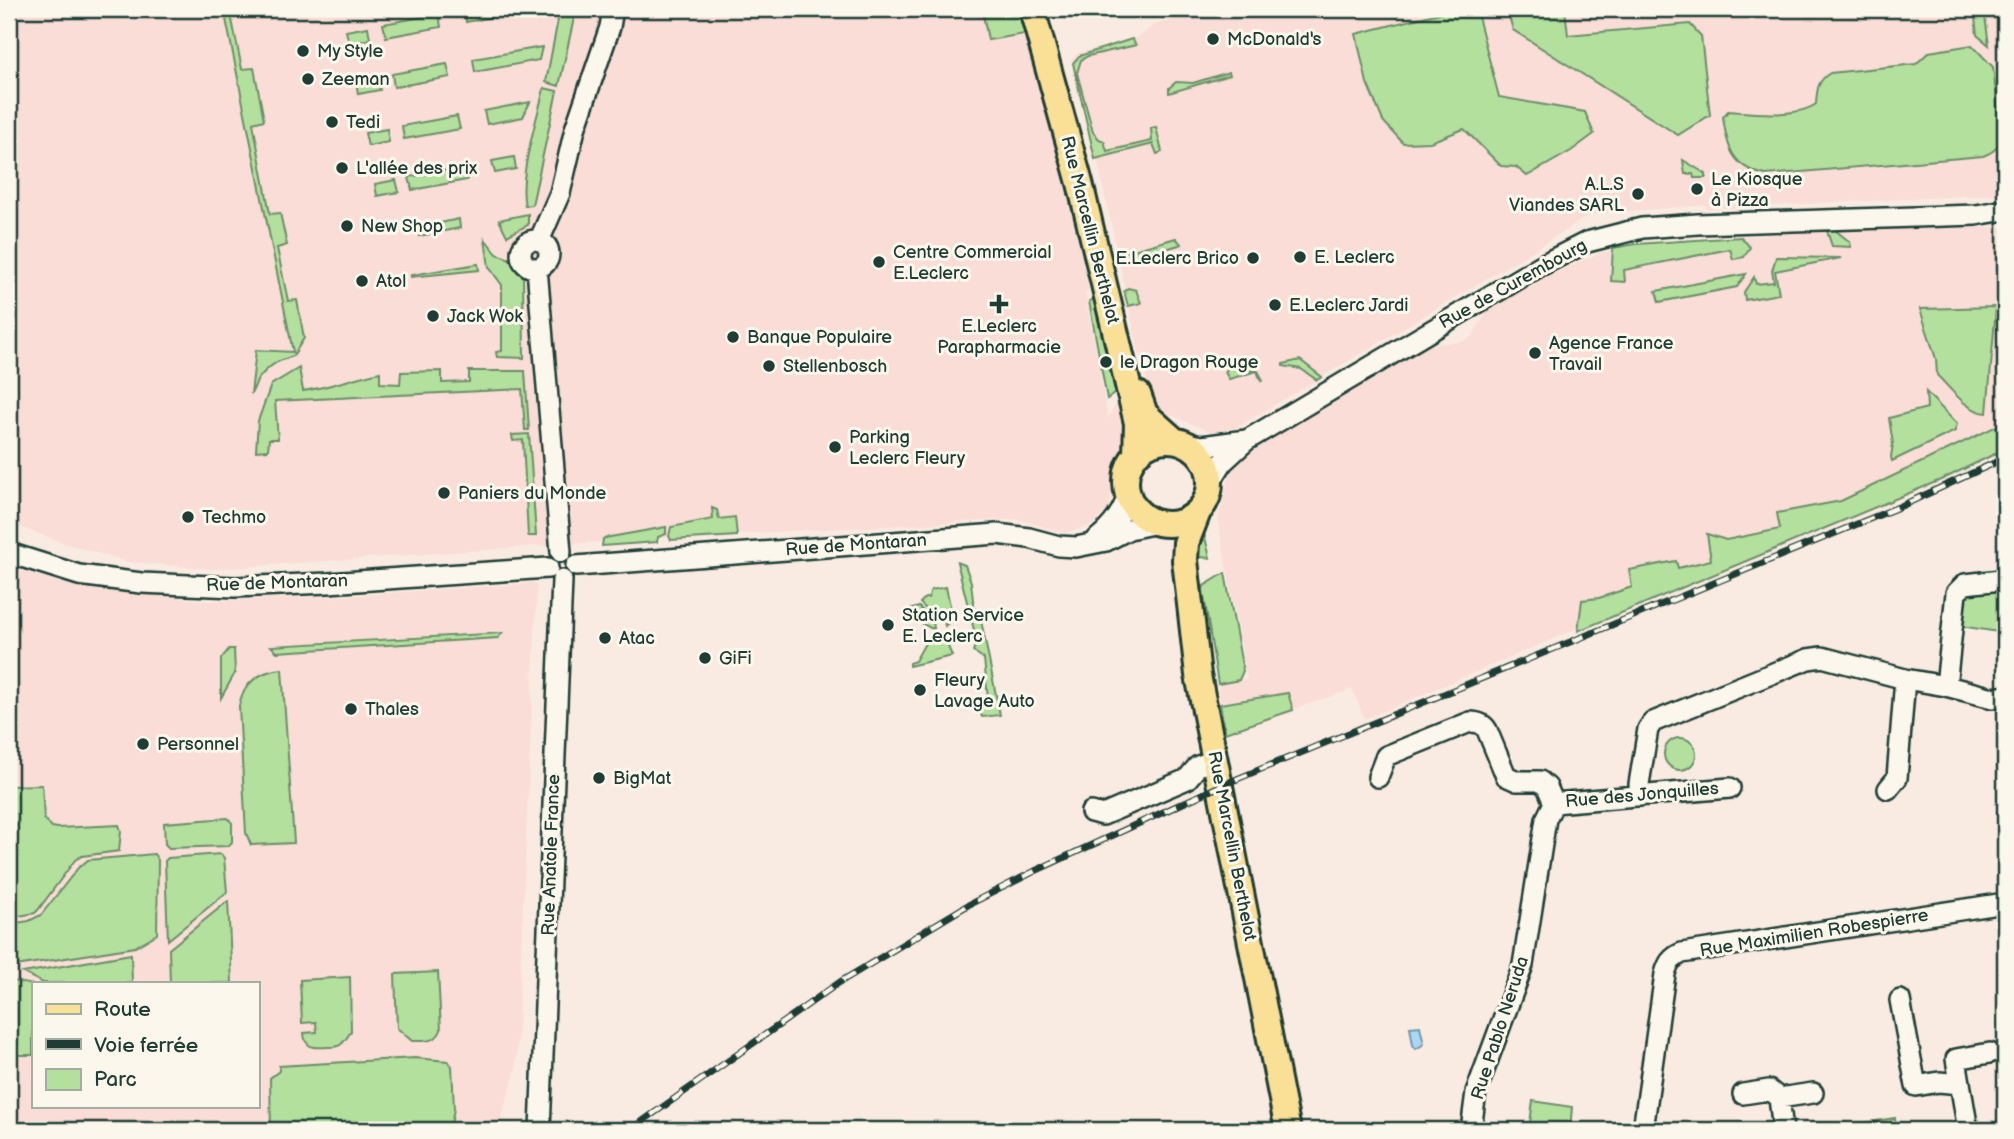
<svg xmlns="http://www.w3.org/2000/svg" width="2014" height="1139" viewBox="0 0 2014 1139" font-family="'Balsamiq Sans',sans-serif">
  <rect width="100%" height="100%" fill="#faebe2"/>
  <filter id="ink" filterUnits="userSpaceOnUse"><feTurbulence type="fractalNoise" baseFrequency=".0143" numOctaves="2"/><feDisplacementMap in="SourceGraphic" scale="14" xChannelSelector="R" yChannelSelector="G"/><feConvolveMatrix kernelMatrix="1 2 1 2 8 2 1 2 1" color-interpolation-filters="sRGB"/></filter>
  <g filter="url(#ink)">
    <path fill="#f9ddd6" fill-rule="evenodd" d="M9,9h1015l65,281 -4,2 23,126 8,-14 5,-2 7,40 -12,21 -7,45 -17,17 -28,8 -47,-14 -379,20 -425,30 -85,-7 -58,-17 -61,-22z
      M1212,9h793v185l-299,15v-4l-115,9 -65,41 -290,173 -24,4 -49,-20 -11,-15 -12,-40 -43,-198 -24,-84 -1,-16 6,-6 59,-15 18,-13z
      M2005,227v216l-250,110 -390,166 -13,-30 -127,44 -7,-47 29,-7 -29,-158 10,-40 6,-13 21,-20 175,-104 32,-2 11,-6 16,-28 41,-24 74,-33 3,1 29,-8 199,-14z
      M9,567l72,21 130,13 133,-5 190,-13 3,3 -21,483 -18,61h-489zM33,983h224v123h-224z"/>
    <path fill="#b4e09e" stroke="#6a8e69" stroke-width="2" d="M224,9h18l1,3 -12,3 11,54 12,-1 10,52 -11,3 17,91 10,-1 7,32 -10,3 11,53 9,-1 7,38 -11,18 -16,6 -10,7 -9,10 -7,15 5,-44 37,2z
      M464,9h69l-67,13z
      M560,9h16l-17,77 -13,-4z
      M982,9h42l7,24 -43,7z
      M1455,9h21l23,88 86,15 9,22 -23,17 -44,25 -11,-9 -15,-1 -37,-37 -34,13 -27,1 -20,-22 -16,-38 -11,-49z
      M1507,9h58l3,26 122,-11 11,12 9,79 -32,20 -165,-105z
      M1974,9h10l5,36 -12,-10z
      M439,14l2,13 -55,10 -3,-13z
      M368,27l2,12 -21,4 -3,-12z
      M1132,39l4,6 -48,11 -7,4 -4,13 16,59 6,7 5,2 3,10 45,-10 -1,-13 5,-1 6,25 -5,2 -4,-10 -58,15 -22,-96 6,-7z
      M1972,45l21,22 8,70c-3,11 -7,15 -18,19l-217,19c-34,-7 -39,-28 -43,-58l5,-6c25,2 68,7 88,-7 1,-14 1,-23 14,-31l86,-9 13,-12z
      M542,47l-3,13 -64,12 -2,-13z
      M447,64l3,13 -56,10 -2,-13z
      M1229,72l1,3 -61,18v-5l7,-6 17,1z
      M377,77l3,13 -22,4 -2,-13z
      M544,88l13,3 -25,114 -7,1c-7,-30 12,-86 19,-118z
      M530,102l-7,15 -36,7 -3,-13z
      M457,116l3,13 -56,10 -2,-13z
      M387,129l2,13 -21,4 -3,-13z
      M514,157l2,12 -21,4 -3,-12z
      M1683,160l23,14v4h-12l-1,-4h-8z
      M465,167l2,13 -55,10 -3,-13z
      M396,180l3,12 -22,4 -2,-12z
      M528,214v11l-21,11 -8,-16z
      M459,219l1,9 -41,8 -2,-8z
      M1835,230l15,12 1,5 -19,-1 -5,-15z
      M1741,237l9,10 -6,10 -11,2 -3,-10 -106,21 1,12 -14,-1 2,-33 23,-4z
      M1176,238l5,6 -2,1 -60,18 -3,-8z
      M485,239l12,15 13,5 13,15 1,84 -27,-1 -1,-5 6,-1v-66l-13,-18z
      M1776,257l65,1 -66,13 4,23 -34,6 -1,-8 10,-15 2,7 18,-2 -2,-11z
      M478,264l1,6 -68,7v-2z
      M1746,274l-9,13 -78,15 -3,-11z
      M1128,288l8,2 5,13 -13,3 -4,-15z
      M1096,298l22,93 -11,8 -18,-98z
      M1996,307l-9,106c-21,-2 -36,-24 -50,-38l-1,-16 -16,-50z
      M1300,360l22,17 -5,3 -16,-11 -18,-3v-2z
      M299,368l4,23c28,-4 49,-13 77,-19v11l20,1 1,-12 41,-1v12l27,-1v-11h56l4,59h-4l-3,-41 -247,12 3,38h-9l-1,11 -12,1 2,-30 13,-36z
      M1228,368l30,3 5,9 -2,1 -4,-10 -28,8 -4,-7z
      M1926,392l31,32 -2,7 -63,30 -1,-4 2,-13 -4,-26 38,-10z
      M2005,422v27l-62,30 -365,152 4,-31 17,-2 33,-11 -3,-17 47,-9 2,7 33,-8 -4,-26 19,6 54,-11 -3,-16 64,-12z
      M529,434l7,102h-8l-5,-96 -10,1 -1,-6z
      M712,508l5,2 2,9 16,-2 2,19 -66,4 -2,-4 2,-9 42,-8z
      M666,527v7l-8,3 -1,5 -55,4 1,-7 2,-1z
      M1203,529l7,29 -11,-1 -2,-14z
      M957,562l8,3 6,17 3,27 5,1 21,105 -18,2 -3,-8 9,-10 -4,-40 -11,-8 4,-9z
      M1225,573l18,98 -4,9 -21,4 -15,-94 1,-4z
      M946,587l7,32 -8,7 -2,-8 -7,1 -16,-16 5,-5h3l3,-8z
      M1990,589l15,9v35l-45,-7 3,-27 4,-5z
      M919,607l14,13 1,9c-16,-4 -16,-14 -28,-18z
      M502,633l-4,5 -221,14 -6,-6z
      M944,633l5,1 -2,10 5,12 -43,10v-3l6,-2 13,-23z
      M229,649h5l1,24 -14,25v-39z
      M282,669l12,174 -43,2 -5,-12 -7,-127c4,-23 21,-35 43,-37z
      M1288,693l5,17 -68,23 -5,-29z
      M1664 754a16 16 0 1 1 32 0a16 16 0 1 1-32 0Z
      M42,785l2,34 8,8 6,1 61,-3 2,6 -2,20 -37,5 -7,4 -37,50 -3,3 -26,5v-132z
      M228,818l4,5v19l-4,4 -59,2 -4,-4 -1,-21z
      M154,854l4,6 -1,74 -22,13 -126,20v-43l20,-3 12,-6 37,-47 10,-8z
      M221,854l3,4 3,34 -59,48 -3,-79 3,-3z
      M228,901l4,82h-62l-1,-34z
      M131,954l1,29h-89l-20,-10z
      M438,972l3,58c-5,13 -18,11 -29,11l-15,-13 -2,-54z
      M350,977l1,54c-3,5 -6,11 -11,14 -3,2 -8,2 -11,2 -15,1 -24,2 -25,-14l13,-1 -1,-10 -14,1 -2,-43z
      M9,980l24,5v70h-24z
      M415,1058l33,3 4,5 2,43 -4,21h-179l-1,-52 9,-7v-5z
      M1533,1101l39,6 -2,23h-41z
      M1895,1118l2,12h-45l-1,-5z"/>
    <path fill="#abd7f7" stroke="#7399a9" stroke-width="2" d="M1420,1026l4,18 -8,5 -3,-4 -3,-18z"/>
    <g fill="none" stroke-linecap="round" stroke-linejoin="round">
      <defs>
        <path id="minor" d="M521 254a14 14 0 1 1 28 0a14 14 0 1 1-28 0Z
          M539,241l21,-48 15,-64 35,-102 3,-18
          M537,268l24,284
          M1186,443l16,3 44,-6
          M1211,481l12,-19 24,-22 293,-174 47,-24 55,-14 56,-4 278,-9 29,-5
          M1097,539c15,-12 25,-25 31,-44
          M9,553l70,22 62,8 94,4 93,-4 220,-15
          M576,566l421,-32 32,4 30,8 17,1 30,-6 23,-12 28,-6
          M1946,686l10,-93 9,-9 36,-4 4,3
          M1378,777l8,-21 84,-34c7,0 13,1 17,8l19,46 11,5h23l7,6 7,16
          M1888,789l9,-11 8,-99
          M1640,796l-1,-12 9,-55 5,-7 155,-63 14,-2 83,22 41,7 47,12 12,-2
          M1554,803l176,-15
          M1091,812l12,3 84,-36 11,-13 17,-6
          M1900,1000l16,86 23,-4 21,2
          M1743,1094l26,-4 10,8 4,32
          M1779,1098l34,-5
          M540,1130l22,-550
          M1471,1130l5,-38 47,-127 23,-146 8,-16
          M1643,1130l22,-156c3,-11 6,-16 17,-21l323,-50
          M1968,1130l-12,-71 34,-6"/>
        <path id="major" d="M1032,9l48,174 57,240 -1,31
          M1138,394l7,20 28,25
          M1126 482a42 42 0 1 1 84 0a42 42 0 1 1-84 0Z
          M1198,512l-12,31 -1,17 13,115 90,455"/>
      </defs>
      <use href="#minor" stroke="#1f3d34" stroke-width="24"/>
      <use href="#major" stroke="#1f3d34" stroke-width="30"/>
      <use href="#minor" stroke="#fbf7ec" stroke-width="19"/>
      <use href="#major" stroke="#fadf96" stroke-width="24"/>
      <defs>
        <path id="rail" d="M630,1130l210,-148 128,-77 67,-34 185,-85 681,-280 104,-48"/>
      </defs>
      <use href="#rail" stroke="#1f3d34" stroke-width="7"/>
      <use href="#rail" stroke="#fbf7ec" stroke-width="4.5" stroke-dasharray="13" stroke-linecap="butt"/>
    </g>
  </g>
  <g fill="#1f3d34" stroke="#fbf7ec" stroke-width="2.5">
    <circle cx="1213" cy="39" r="7"/>
    <circle cx="303" cy="51" r="7"/>
    <circle cx="308" cy="79" r="7"/>
    <circle cx="332" cy="122" r="7"/>
    <circle cx="342" cy="168" r="7"/>
    <circle cx="1697" cy="189" r="7"/>
    <circle cx="1638" cy="194" r="7"/>
    <circle cx="347" cy="226" r="7"/>
    <circle cx="1300" cy="257" r="7"/>
    <circle cx="1253" cy="258" r="7"/>
    <circle cx="879" cy="262" r="7"/>
    <circle cx="362" cy="281" r="7"/>
    <path d="M995.5 293.5h7v7h7v7h-7v7h-7v-7h-7v-7h7z"/>
    <circle cx="1275" cy="305" r="7"/>
    <circle cx="433" cy="316" r="7"/>
    <circle cx="733" cy="337" r="7"/>
    <circle cx="1535" cy="353" r="7"/>
    <circle cx="1106" cy="362" r="7"/>
    <circle cx="769" cy="366" r="7"/>
    <circle cx="835" cy="447" r="7"/>
    <circle cx="444" cy="493" r="7"/>
    <circle cx="188" cy="517" r="7"/>
    <circle cx="888" cy="625" r="7"/>
    <circle cx="605" cy="638" r="7"/>
    <circle cx="705" cy="658" r="7"/>
    <circle cx="920" cy="690" r="7"/>
    <circle cx="351" cy="709" r="7"/>
    <circle cx="143" cy="744" r="7"/>
    <circle cx="599" cy="778" r="7"/>
  </g>
  <g text-anchor="middle" dominant-baseline="central" stroke-width="6" stroke-linejoin="round" paint-order="stroke">
    <g font-size="18" fill="#1f3d34" stroke="#fbf7ec" text-anchor="start">
      <text x="1227" y="39">McDonald's</text>
      <text x="317" y="51">My Style</text>
      <text x="322" y="79">Zeeman</text>
      <text x="346" y="122">Tedi</text>
      <text x="356" y="168">L'allée des prix</text>
      <text x="1711" y="179">Le Kiosque<tspan x="1711" dy="21">à Pizza</tspan></text>
      <text x="1624" y="184" text-anchor="end">A.L.S<tspan x="1624" dy="21">Viandes SARL</tspan></text>
      <text x="361" y="226">New Shop</text>
      <text x="893" y="252">Centre Commercial<tspan x="893" dy="21">E.Leclerc</tspan></text>
      <text x="1314" y="257">E. Leclerc</text>
      <text x="1239" y="258" text-anchor="end">E.Leclerc Brico</text>
      <text x="376" y="281">Atol</text>
      <text x="1289" y="305">E.Leclerc Jardi</text>
      <text x="447" y="316">Jack Wok</text>
      <text x="999" y="326" text-anchor="middle">E.Leclerc<tspan x="999" dy="21">Parapharmacie</tspan></text>
      <text x="747" y="337">Banque Populaire</text>
      <text x="1549" y="343">Agence France<tspan x="1549" dy="21">Travail</tspan></text>
      <text x="1120" y="362">le Dragon Rouge</text>
      <text x="783" y="366">Stellenbosch</text>
      <text x="849" y="437">Parking<tspan x="849" dy="21">Leclerc Fleury</tspan></text>
      <text x="458" y="493">Paniers du Monde</text>
      <text x="202" y="517">Techmo</text>
      <text x="902" y="615">Station Service<tspan x="902" dy="21">E. Leclerc</tspan></text>
      <text x="619" y="638">Atac</text>
      <text x="719" y="658">GiFi</text>
      <text x="934" y="680">Fleury<tspan x="934" dy="21">Lavage Auto</tspan></text>
      <text x="365" y="709">Thales</text>
      <text x="157" y="744">Personnel</text>
      <text x="613" y="778">BigMat</text>
    </g>
    <g font-size="18" fill="#1f3d34" stroke="#fbf7ec">
      <text transform="translate(1090 230) rotate(76)">Rue Marcellin Berthelot</text>
      <text transform="translate(1513 284) rotate(-29)">Rue de Curembourg</text>
      <text transform="translate(856 545) rotate(-4)">Rue de Montaran</text>
      <text transform="translate(277 583) rotate(-2)">Rue de Montaran</text>
      <text transform="translate(1642 795) rotate(-5)">Rue des Jonquilles</text>
      <text transform="translate(1232 846) rotate(79)">Rue Marcellin Berthelot</text>
      <text transform="translate(551 855) rotate(-88)">Rue Anatole France</text>
      <text transform="translate(1814 933) rotate(-9)">Rue Maximilien Robespierre</text>
      <text transform="translate(1500 1028) rotate(-72)">Rue Pablo Neruda</text>
    </g>
  </g>
  <rect width="2014" height="1139" fill="none" stroke="#fbf7ec" stroke-width="35"/>
  <rect x="18" y="18" width="1979" height="1104" fill="none" stroke="#1f3d34" stroke-width="2.5" filter="url(#ink)"/>
  <rect x="32" y="982" width="228" height="126" fill="#fbf7ec" stroke="#a3ada2" stroke-width="2"/>
  <rect x="46" y="1004" width="35" height="10" fill="#fadf96" stroke="#a3ada2" stroke-width="2"/>
  <text x="94" y="1016" font-size="21" fill="#1f3d34">Route</text>
  <rect x="46" y="1039" width="35" height="10" fill="#1f3d34" stroke="#a3ada2" stroke-width="2"/>
  <text x="94" y="1052" font-size="21" fill="#1f3d34">Voie ferrée</text>
  <rect x="46" y="1069" width="35" height="21" fill="#b4e09e" stroke="#a3ada2" stroke-width="2"/>
  <text x="94" y="1086" font-size="21" fill="#1f3d34">Parc</text>
</svg>
